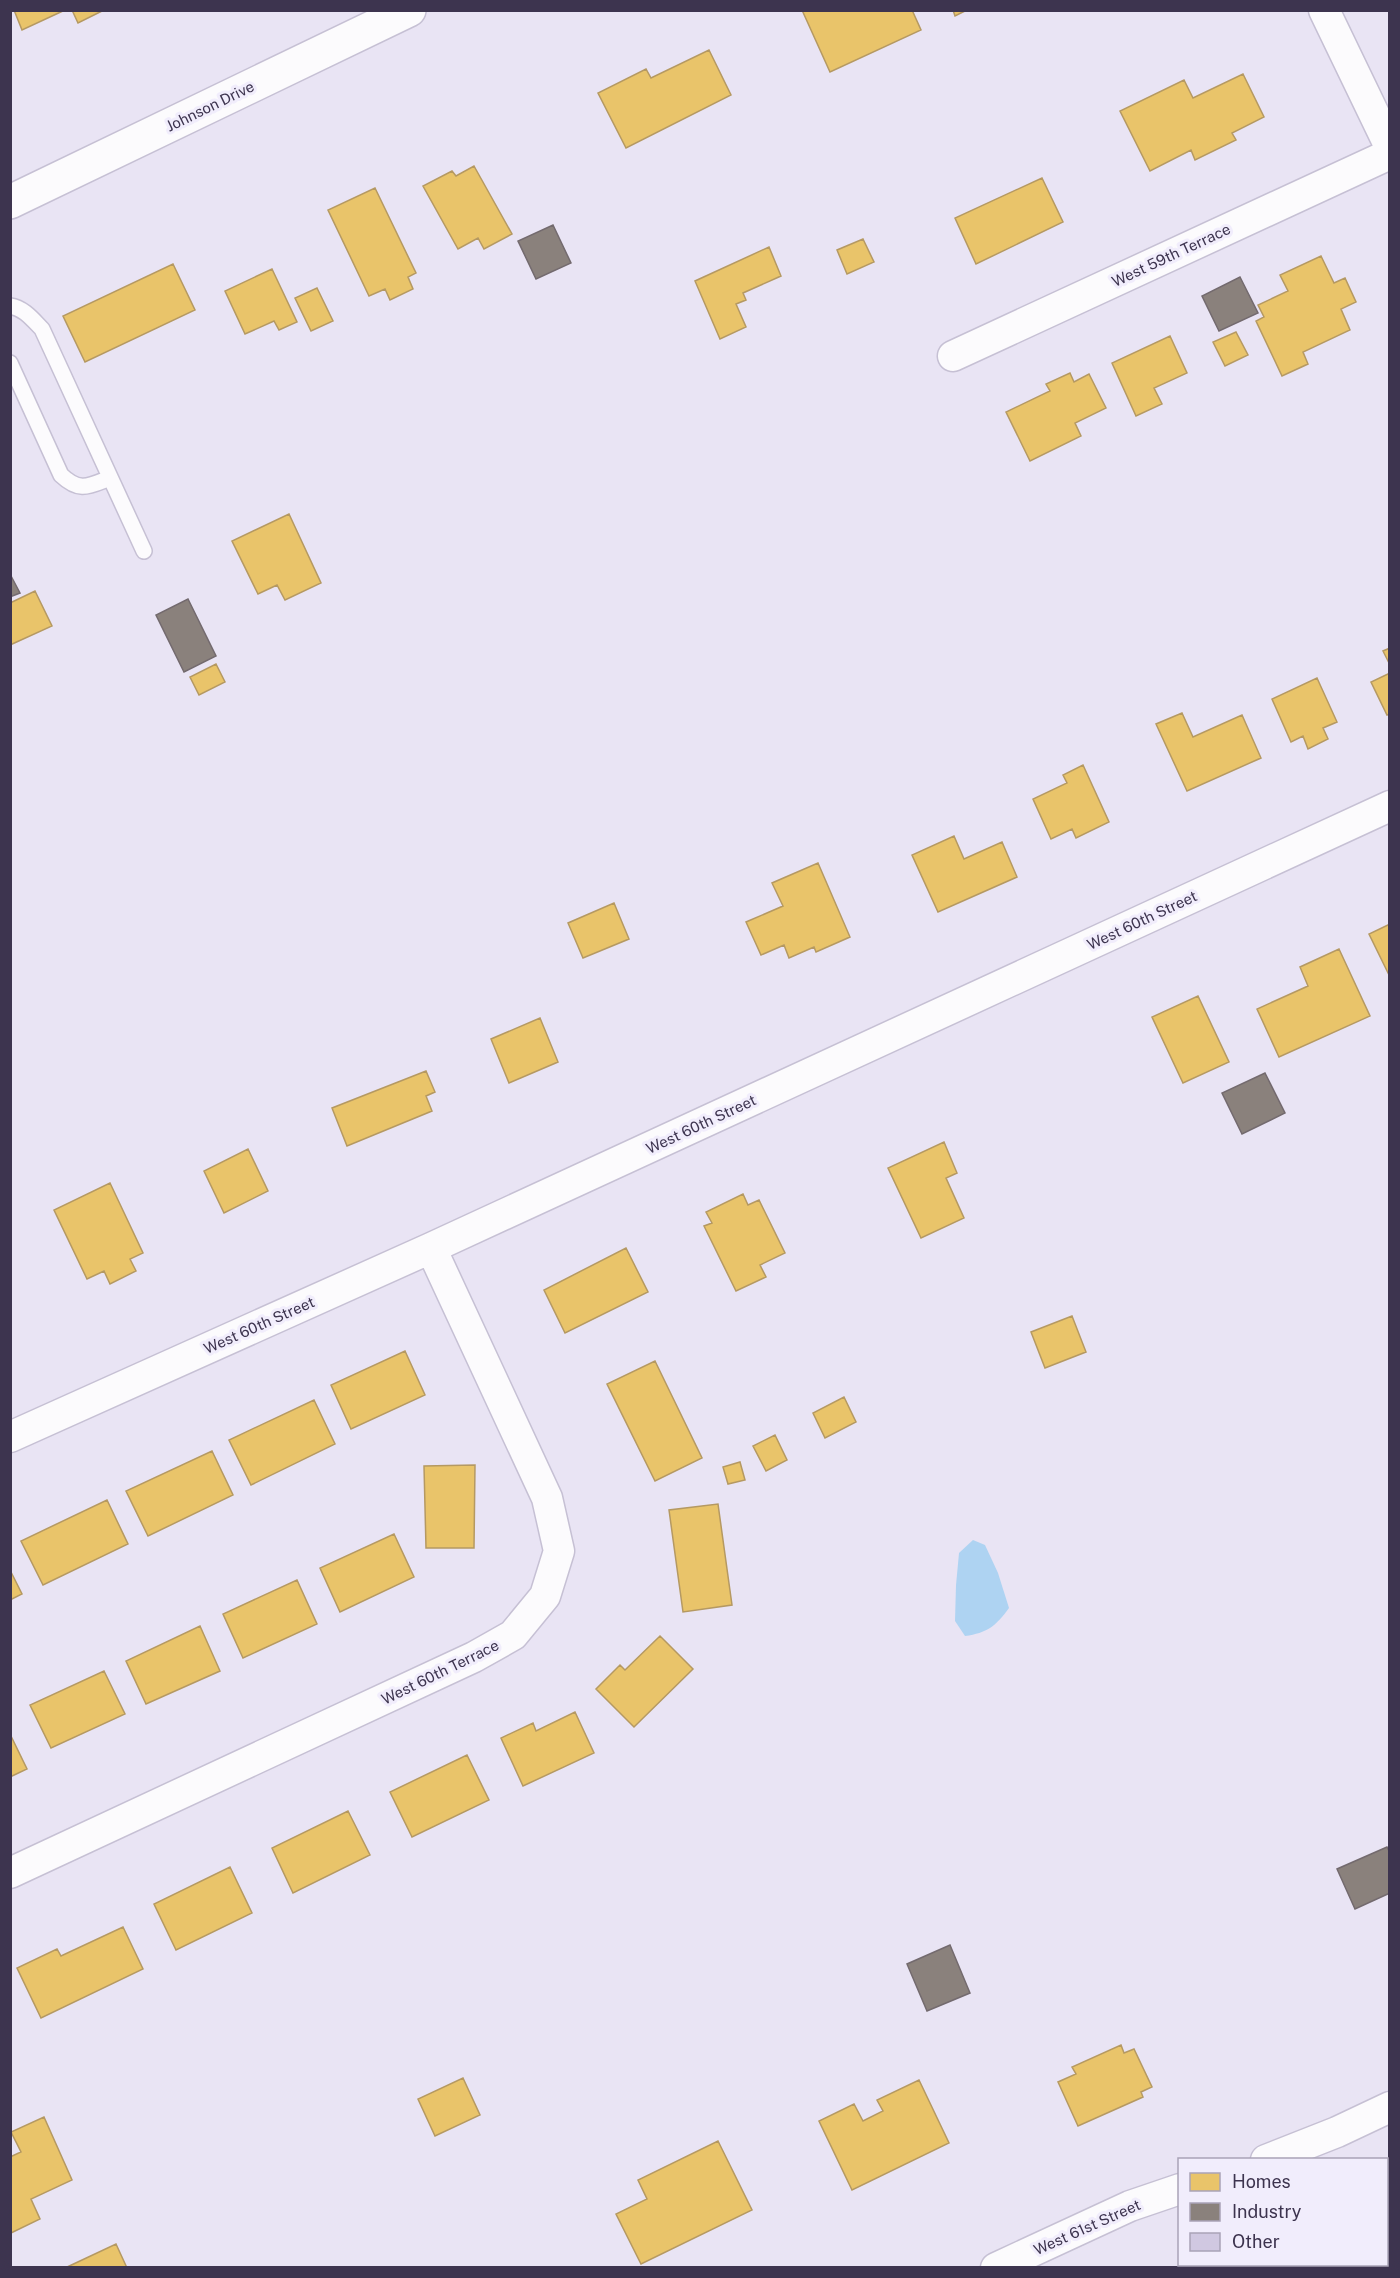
<svg xmlns="http://www.w3.org/2000/svg" width="1400" height="2278" viewBox="0 0 1400 2278" font-family="'Public Sans',sans-serif">
  <rect width="100%" height="100%" fill="#e9e4f4"/>
  <path fill="#aed3f2" d="M973,1540l12,5 13,28 11,35c-13,18 -22,25 -44,28l-10,-15 1,-36 3,-32z"/>
  <path fill="#e9c46a" stroke="#b59962" stroke-width="1.5" d="M14,10h51l-43,20z
    M72,10h32l-26,13z
    M802,10h110l9,20 -91,42z
    M953,10h14l-12,6z
    M709,50l22,45 -105,53 -28,-55 48,-24 5,9z
    M1243,74l21,43 -32,16 4,7 -41,20 -4,-10 -41,21 -30,-60 64,-31 9,18z
    M474,166l38,68 -28,15 -6,-11 -20,11 -35,-63 29,-15 4,5z
    M1042,178l21,44 -87,42 -21,-46z
    M375,188l41,85 -8,4 5,12 -23,11 -5,-11 -16,7 -41,-86z
    M863,239l11,23 -27,12 -10,-24z
    M769,247l12,29 -38,17 3,7 -10,4 10,23 -26,12 -25,-58z
    M1321,256l13,27 11,-5 11,24 -15,7 9,21 -47,22 5,12 -26,12 -26,-55 8,-4 -6,-12 30,-14 -8,-16z
    M173,264l22,46 -110,52 -22,-46z
    M272,269l25,53 -18,8 -5,-9 -29,13 -20,-43z
    M317,288l16,33 -22,10 -16,-33z
    M1236,332l12,23 -23,11 -12,-24z
    M1170,336l17,37 -33,15 8,16 -26,12 -24,-53z
    M1070,373l4,9 15,-8 17,34 -31,15 6,13 -51,25 -24,-49 44,-21 -4,-7z
    M289,514l32,69 -36,17 -8,-15 -19,9 -26,-53z
    M35,591l17,35 -42,19v-42z
    M1390,648v17l-7,-14z
    M216,664l9,18 -26,13 -9,-18z
    M1390,673v41l-3,1 -16,-33z
    M1317,678l20,44 -14,6 5,11 -20,10 -5,-13 -12,6 -19,-43z
    M1182,713l11,24 49,-22 19,43 -74,33 -31,-67z
    M1083,765l26,57 -33,16 -4,-9 -21,10 -18,-40 34,-16 -4,-8z
    M954,836l10,23 38,-17 15,35 -79,35 -26,-57z
    M818,863l32,74 -34,15 -2,-5 -25,11 -5,-13 -23,10 -15,-33 37,-16 -11,-23z
    M614,903l15,36 -46,19 -15,-35z
    M1390,924v53l-21,-43z
    M1339,949l31,67 -91,41 -22,-48 51,-23 -8,-19z
    M1198,996l31,66 -46,21 -31,-66z
    M540,1018l18,44 -49,21 -18,-44z
    M426,1071l9,21 -9,4 6,15 -85,35 -15,-38z
    M944,1142l13,31 -11,5 18,40 -43,20 -33,-70z
    M248,1149l20,42 -44,22 -20,-42z
    M110,1183l33,70 -13,6 6,12 -26,13 -6,-13 -17,8 -33,-69z
    M743,1194l5,11 11,-5 26,53 -25,12 6,12 -30,14 -32,-65 8,-3 -6,-11z
    M626,1248l22,44 -83,41 -21,-43z
    M1072,1316l14,36 -41,16 -14,-36z
    M405,1351l20,44 -74,34 -20,-44z
    M655,1361l47,97 -47,23 -48,-97z
    M844,1397l12,25 -31,16 -12,-25z
    M314,1400l21,44 -84,41 -22,-45z
    M775,1435l12,25 -21,11 -13,-25z
    M212,1451l21,44 -85,41 -22,-45z
    M740,1462l5,18 -17,4 -5,-17z
    M475,1465l-1,83h-48l-2,-82z
    M107,1500l21,44 -85,41 -22,-44z
    M718,1504l14,101 -49,7 -14,-102z
    M394,1534l20,43 -74,35 -20,-44z
    M10,1570l12,24 -12,6z
    M297,1580l20,44 -74,34 -20,-44z
    M200,1626l20,45 -74,33 -20,-43z
    M660,1636l33,33 -59,58 -38,-38 24,-24 5,5z
    M104,1671l21,43 -74,34 -21,-43z
    M575,1712l19,41 -71,33 -22,-48 32,-15 3,8z
    M10,1734l17,35 -17,8z
    M467,1755l22,45 -77,37 -22,-45z
    M348,1811l22,44 -77,38 -21,-45z
    M230,1867l22,46 -76,37 -22,-46z
    M123,1927l20,42 -102,49 -24,-50 40,-19 4,7z
    M1121,2045l3,8 10,-4 18,38 -11,5 2,5 -65,29 -20,-44 18,-8 -4,-7z
    M463,2078l17,37 -45,21 -17,-37z
    M919,2080l30,63 -97,47 -33,-69 35,-17 9,17 20,-10 -6,-11z
    M44,2117l28,63 -41,19 9,20 -29,14 -1,-76 11,-5 -10,-20z
    M718,2141l34,69 -111,54 -25,-50 31,-15 -9,-19z
    M116,2244l11,24h-62z
    M1237,2264h25l2,4h-34z
    M1274,2264h72l1,4h-80z"/>
  <path fill="#8a817c" stroke="#736a6e" stroke-width="1.5" d="M553,225l18,38 -35,16 -18,-38z
    M1240,277l18,36 -39,18 -17,-35z
    M10,574l10,19 -10,4z
    M188,599l28,57 -32,16 -28,-57z
    M1265,1073l20,40 -43,21 -20,-41z
    M1387,1847l3,6v40l-35,16 -18,-40z
    M950,1945l20,48 -43,18 -20,-47z"/>
  <path fill="#d0c8e1" stroke="#a9a2b5" stroke-width="1.5" d="M1390,2213v15l-4,-6v-8z"/>
  <g fill="none" stroke-linecap="round" stroke-linejoin="round">
    <defs>
      <path id="lane" d="M10,306c14,2 23,14 32,23l102,222
        M10,363l51,112c19,18 28,11 49,3"/>
      <path id="street" d="M1324,10l66,137
        M953,356l437,-202
        M10,1437l421,-189 959,-442
        M10,1873l464,-216 39,-22 32,-39 14,-45 -12,-53 -116,-250
        M1266,2160l71,-28 53,-25
        M996,2268l134,-62 50,-17"/>
      <path id="secondary" d="M10,202l399,-192"/>
    </defs>
    <use href="#lane" stroke="#c6c0d4" stroke-width="18"/>
    <use href="#street" stroke="#c6c0d4" stroke-width="33"/>
    <use href="#secondary" stroke="#c6c0d4" stroke-width="36"/>
    <use href="#lane" stroke="#fcfbfd" stroke-width="15"/>
    <use href="#street" stroke="#fcfbfd" stroke-width="30"/>
    <use href="#secondary" stroke="#fcfbfd" stroke-width="33"/>
  </g>
  <g text-anchor="middle" dominant-baseline="central" stroke-width="6" stroke-linejoin="round" paint-order="stroke">
    <g font-size="15" fill="#3d344f" stroke="#f1edfc">
      <text transform="translate(210 106) rotate(-26)">Johnson Drive</text>
      <text transform="translate(1171 255) rotate(-25)">West 59th Terrace</text>
      <text transform="translate(1142 920) rotate(-25)">West 60th Street</text>
      <text transform="translate(701 1124) rotate(-25)">West 60th Street</text>
      <text transform="translate(259 1325) rotate(-24)">West 60th Street</text>
      <text transform="translate(440 1672) rotate(-26)">West 60th Terrace</text>
      <text transform="translate(1087 2227) rotate(-24)">West 61st Street</text>
    </g>
  </g>
  <rect width="1400" height="2278" fill="none" stroke="#3d344f" stroke-width="24"/>
  <rect x="1178" y="2158" width="210" height="108" fill="#f1edfc" stroke="#a9a3b7" stroke-width="1.5"/>
  <rect x="1190" y="2173" width="30" height="18" fill="#e9c46a" stroke="#a9a3b7" stroke-width="1.5"/>
  <text x="1232" y="2188" font-size="18" fill="#3d344f">Homes</text>
  <rect x="1190" y="2203" width="30" height="18" fill="#8a817c" stroke="#a9a3b7" stroke-width="1.5"/>
  <text x="1232" y="2218" font-size="18" fill="#3d344f">Industry</text>
  <rect x="1190" y="2233" width="30" height="18" fill="#d0c8e1" stroke="#a9a3b7" stroke-width="1.5"/>
  <text x="1232" y="2248" font-size="18" fill="#3d344f">Other</text>
</svg>
